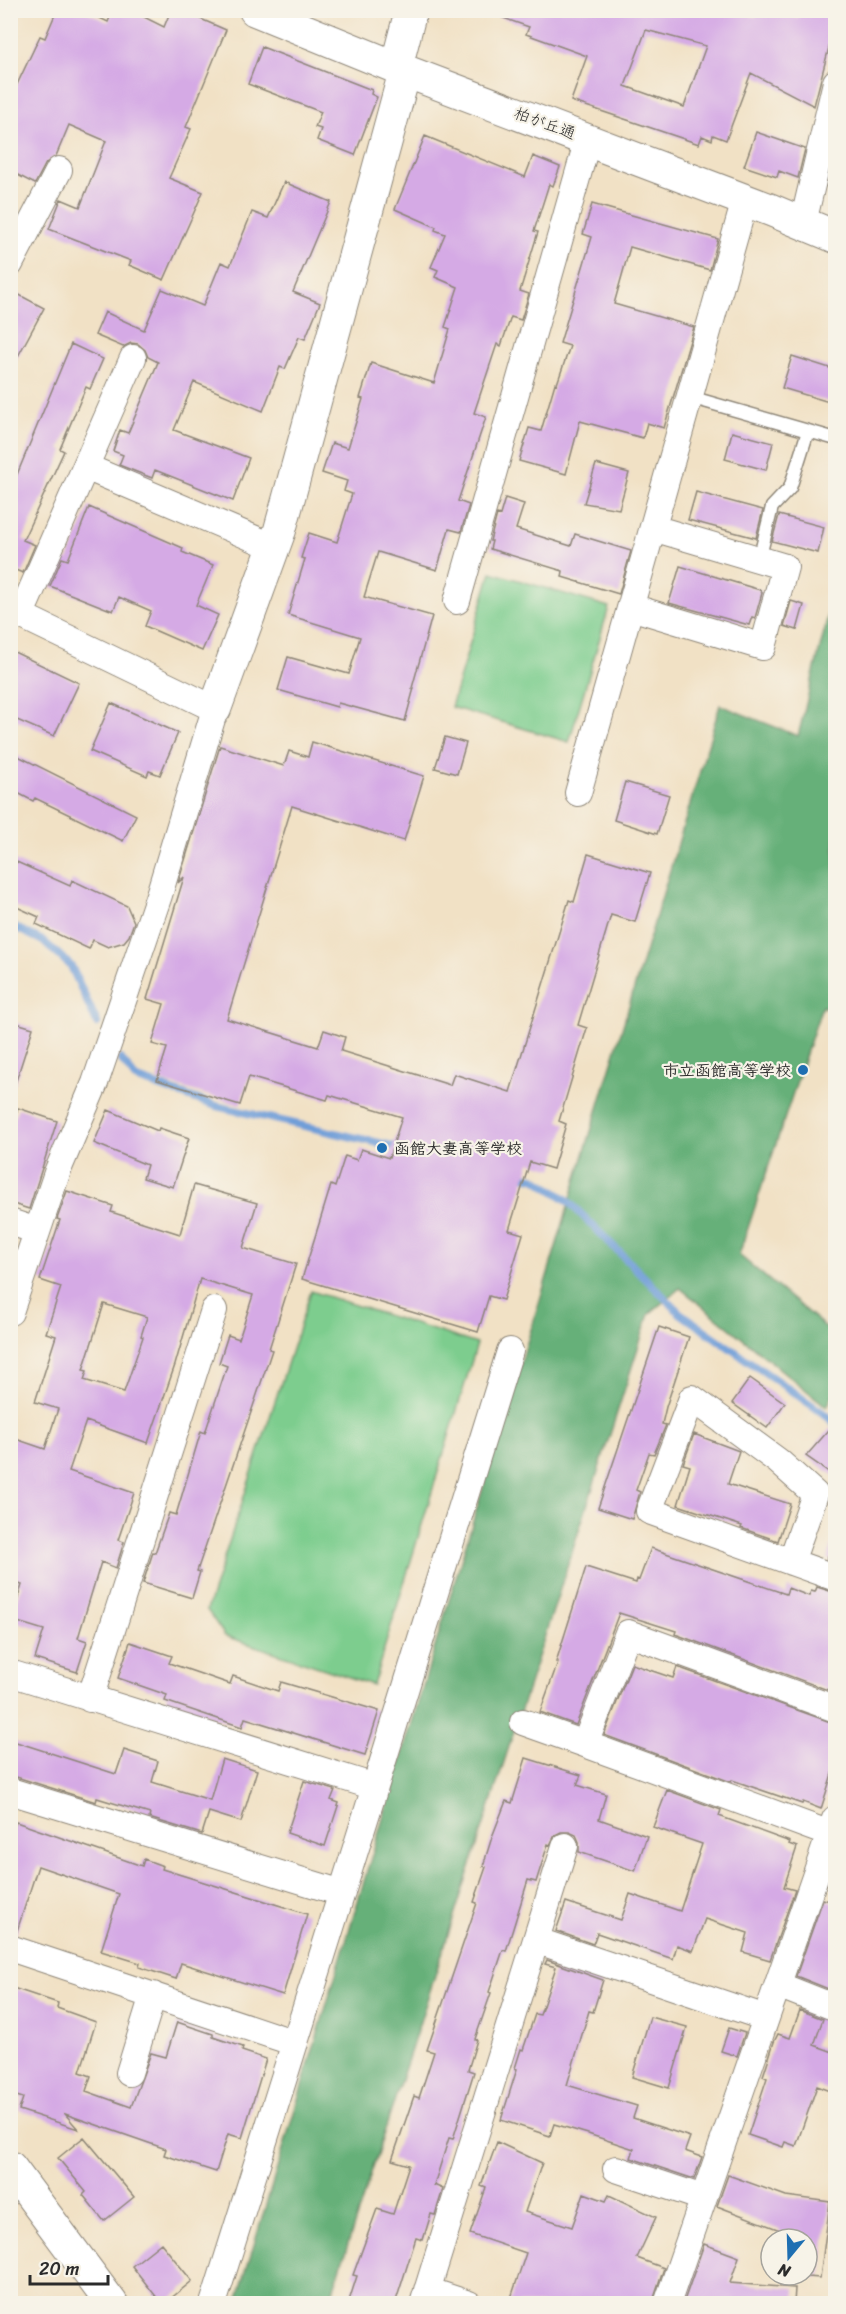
<svg xmlns="http://www.w3.org/2000/svg" width="846" height="2314" viewBox="0 0 846 2314" font-family="Sriracha,'Klee One',sans-serif">
  <rect width="100%" height="100%" fill="#f7f3e8"/>
  <filter id="ink" filterUnits="userSpaceOnUse"><feTurbulence type="fractalNoise" baseFrequency=".0167" numOctaves="2"/><feDisplacementMap in="SourceGraphic" scale="12" xChannelSelector="R" yChannelSelector="G"/><feConvolveMatrix kernelMatrix="1 2 1 2 8 2 1 2 1" color-interpolation-filters="sRGB"/></filter>
  <filter id="wash" filterUnits="userSpaceOnUse"><feTurbulence type="fractalNoise" baseFrequency=".008" numOctaves="4" result="noise"/><feDisplacementMap in="SourceGraphic" scale="24" xChannelSelector="R" yChannelSelector="G"/><feGaussianBlur stdDeviation="1.35" result="paint"/><feColorMatrix in="noise" values="0 0 0 0 0 0 0 0 0 0 0 0 0 0 0 0 0 1.4 0 .05"/><feComposite in="paint" operator="in"/></filter>
  <g filter="url(#wash)">
    <rect width="100%" height="100%" fill="#f1e1c5"/>
    <path fill="#7dcd8e" stroke="#547c5c" stroke-width="1.5" d="M491,572l118,35 -40,135 -118,-35z
      M311,1291l166,53 -104,341 -148,-49 -18,-26z"/>
    <path fill="#66b079" stroke="#486e52" stroke-width="1.5" d="M833,596l2,1v415l-13,-6 -83,249 96,80v56l-8,16 -147,-119 -31,26 -320,989 -93,1 484,-1599 78,31z"/>
    <g fill="none" stroke-linecap="round" stroke-linejoin="round">
      <path stroke="#6f9ed8" stroke-width="8" d="M10,925l33,16 28,25 26,57
        M121,1059l14,19 81,28 185,42
        M518,1175l16,3 32,21 114,114 143,100 13,11"/>
    </g>
    <g id="blocks">
      <path fill="#d5aae5" fill-rule="evenodd" d="M57,10h26l25,12 5,-12h17l34,17 7,-17h9l46,20 -40,97 5,2 -22,49 34,14 -39,88 -35,-15 2,-4 -82,-32 12,-30 19,8 26,-66 -37,-16 -13,31 -10,7 -11,21 -25,-13v-60l7,-17 -4,-1 27,-57 5,2z
        M490,10h243l23,7 1,-7h10l31,8 1,-8h37v10l-22,86 -63,-33 -25,67 -13,-5 -1,5 -10,-4 -3,8 -128,-43 16,-45 -61,-22 3,-7 -40,-14zM646,30l60,16 -22,61 -59,-21z
        M262,47l110,43 -1,4 6,3 -22,58 -38,-15 4,-11 -6,-2 6,-15 -73,-28z
        M756,132l49,17 -7,29 -19,-7 -2,6 -33,-11z
        M425,136l100,41 8,-21 27,11 -7,19 -4,-2 -15,47 4,1 -18,59 9,3 -8,26 -10,-3 -10,29 -4,-2 -23,69 12,4 -28,84 11,4 -8,27 -12,-3 -12,41 -59,-18 -14,45 68,19 -20,72h2l-9,33 -67,-18 -1,4 -59,-17 10,-33 61,17 11,-37 -72,-22 17,-56 -4,-1 8,-25 28,9 15,-48 -8,-3 3,-10 -25,-8 10,-30 16,5 15,-49 -3,-1 11,-35 63,20 16,-54 -5,-2 13,-40 -23,-10 3,-7 -7,-3 14,-33 -10,-4 1,-3 -41,-18z
        M834,158l2,1v31l-9,-3z
        M284,182l47,20 -38,90 27,11 -15,36 -6,-2 -14,32 -5,-2 -17,44 -69,-29 -20,48 75,28 -16,43 -78,-31 -3,8 -33,-13 4,-10 -10,-4 7,-21 8,3 30,-71 -10,-5 -3,-7 -7,-6 -7,-1 -8,4 -28,-12 10,-23 39,18 18,-41 41,17 18,-44 9,4 22,-54 16,6z
        M592,204l126,35 -8,31 -80,-23 -16,57 80,23 -15,51 -15,50 -17,-5 -4,15 -63,-17 -14,53 -47,-13 10,-33 12,3 14,-48 2,1 13,-38 -10,-3 32,-106 -9,-3z
        M10,290l34,18 -34,63z
        M71,344l32,15 -13,30 -4,-2 -26,62 4,2 -41,89 12,5 -12,28 -13,-5v-94l6,3z
        M792,356l44,14v34l-54,-16z
        M732,432l41,11 -7,27 -41,-11z
        M596,464l33,9 -10,36 -35,-6z
        M696,492l67,18 -7,28 -68,-18z
        M505,498l19,6 -8,25 55,17 4,-12 56,17 -12,43 -57,-17 1,-6 -73,-22 2,-8h-2l7,-27 3,1z
        M89,507l94,41 -1,4 31,13 -17,40 22,10 -16,36 -57,-25 6,-15 -32,-14 -6,14 -63,-25 12,-28 6,2z
        M779,515l45,12 -6,26 -46,-12z
        M680,566l80,24 2,3 -7,25 -3,-1 -3,8 -80,-22z
        M791,601l13,4 -7,25 -13,-4z
        M10,650l69,33 -25,53 -44,-19z
        M111,703l67,30 -18,42 -11,-4 -2,5 -57,-25z
        M445,737l21,6 -9,31 -22,-6z
        M312,742l112,34 -20,65 -112,-35 -65,213 91,28 6,-17 21,7 -4,14 109,34 4,-11 56,18 59,-192 5,2 14,-48 62,19 -15,49 -24,-7 -33,110 9,3 -28,93 7,3 -13,45 -23,-7 -21,68 14,4 -20,66 -14,-4 -11,36 -176,-53 29,-94 4,2 10,-31 12,4 4,-11 28,9 13,-41 -73,-22 -2,5 -78,-23 -9,28 -83,-25 10,-32 -15,-4 12,-40 -17,-5 37,-122 -6,6 42,-137 64,20 5,-15 19,6z
        M10,752l126,63 -13,26 -88,-43 -2,3 -23,-12z
        M625,782l44,13 -12,39 -43,-14z
        M10,859l60,27 2,-6 55,26 7,16 -5,14 -5,6 -16,5 -15,-7 -4,9 -53,-25 3,-7 -29,-13z
        M10,1021l23,7 -18,56h-5z
        M18,1108l39,13 -28,88 -19,-6v-73z
        M108,1110l50,21 1,-3 30,10 -16,49 -30,-9 4,-13 -53,-22z
        M194,1185l63,18 -14,45 53,16 -27,85 3,1 -9,27 -66,194 3,1 -8,26 -49,-15 10,-31 2,1 14,-40 7,2 25,-84 4,2 22,-67 -8,-3 9,-28 11,4 14,-44 -53,-16 -25,86 -27,78 -62,-22 -17,50 65,22 -16,47 6,2 -8,26 -15,-6 -23,76 9,3 -10,31 -42,-13 9,-29 -33,-10 11,-35 -12,-4v-144l35,12 13,-40 -23,-7 21,-66 -10,-3 15,-46 -21,-7 20,-60 -3,-1 10,-28 46,15 -2,6 69,22zM104,1304l43,13 -6,19 2,1 -19,55 -40,-12 3,-9 -4,-1z
        M659,1327l30,10 -23,70 -4,17 4,1 -12,29 -5,-1 -13,37 4,2 -8,27 -34,-11z
        M750,1378l35,25 -18,25 -35,-25z
        M836,1422v55l-30,-21z
        M694,1434l45,17 -11,33 62,20 -12,37 -37,-13 1,-2 -64,-21 12,-39 -7,-2z
        M833,1543h3v19l-9,-3z
        M651,1548l135,46 2,-6 21,8 2,-5 4,1 2,-5 19,6v100l-161,-59 1,-3 -57,-18 -43,112 -36,-13 18,-50h-2l30,-95 50,16 1,-4 2,1z
        M130,1642l42,14 -3,7 61,21 3,-8 45,15 3,-9 98,29 -14,44 -120,-37 -3,9 -77,-26 2,-6 -49,-17z
        M632,1664l41,14 4,-11 159,57v37l-15,48 -18,-7 -1,2 -70,-24 -1,2 -127,-47z
        M10,1740l106,34 8,-24 34,11 -6,21 58,18 12,-41 35,11 -16,52 -32,-10 -7,22 -53,-16 1,-4 -53,-16 -1,4 -86,-27z
        M526,1758l55,17 -4,10 29,9 -7,25 48,17 -12,35 -56,-19v-10l-3,-7 -7,-3h-8l-6,3 -5,10 -2,-1 -12,38 -8,-2 -22,71 -3,-1 -14,42 2,1 -16,46 2,1 -9,30 6,2 -21,67 -4,-1 -15,47 9,4 -8,26 -4,-1 -8,26 -7,-2 -21,66h-47l9,-28 -4,-1 24,-66 16,5 16,-49 -17,-5 22,-64 5,2 15,-46 -7,-2 50,-147 -3,-1 12,-35 -3,-1 9,-29 14,-36 6,2z
        M304,1781l31,9 -4,10 8,3 -14,43 -38,-13z
        M667,1790l54,20 -2,6 71,26 -1,2 8,3 -13,40 11,3 -25,70 -27,-8 5,-19 -43,-14 -12,32 -16,-6 -4,14 -76,-26 -4,11 -37,-13 10,-29 55,18 9,-26 50,17 22,-67 -49,-17z
        M16,1822l126,44 2,-7 19,7 -1,3 145,45 -24,81 -102,-32 -5,16 -37,-12 1,-4 -39,-12 18,-57 -81,-28 -22,68 -6,-1v-96z
        M823,1899l13,4v89l-40,-16z
        M547,1960l56,20 -10,32 -4,-1 -22,74 70,21 -4,12 57,19 -5,14 17,6 -8,22 -63,-21 3,-9 -46,-15 -34,-10 -4,12 -49,-16 16,-51 -2,-1 6,-19 2,1 12,-36 5,1 16,-48 -11,-3z
        M10,1987l48,16 -1,5 39,14 -16,50 11,4 -5,15 45,16 20,-54 15,4 11,-35 36,12v3l30,10 -1,4 24,8 -24,79 -14,-4 -12,38 -52,-17 2,-6 -101,-35 13,15 -59,-19 4,-12 -13,-4z
        M800,2010l23,9 -9,26 22,8v40l-19,-7 -21,60 -11,-4 -2,5 -35,-12 19,-57 -4,-2 11,-34 4,-8 12,4z
        M650,2017l37,10 -18,61 -37,-11z
        M729,2028l16,5 -8,23 -16,-5z
        M84,2137l50,60 -30,24 -21,-26 3,-3 -28,-34z
        M497,2142l45,21 -17,49 47,15 12,-34 22,8 3,-6 47,22 -19,41 27,10 -12,36h-143l17,-51 -56,-19 16,-46 -5,-2z
        M728,2175l58,21 44,6 -10,76 -13,-1v-38h-29l2,-9 -63,-24z
        M161,2243l31,38 -28,23h-2l-30,-38z
        M704,2244l35,13 -9,26 65,5 -1,16h-111z"/>
    </g>
  </g>
  <g filter="url(#ink)">
    <use href="#blocks" fill-opacity="0" stroke="#8e8678" stroke-width="1.5"/>
    <g fill="none" stroke-linecap="round" stroke-linejoin="round">
      <defs>
        <path id="service" d="M690,397l146,42
          M759,560l13,-53 18,-19 18,-57"/>
        <path id="minor" d="M803,223l33,-141
          M10,264l49,-94
          M86,467l188,80
          M457,601l131,-462
          M631,607l132,40 22,-80 -132,-39
          M10,610l205,99 -56,186 -64,188 -37,87 -48,142
          M21,614l112,-256
          M578,793l167,-593
          M10,1222l27,9
          M791,1562l24,-68 -37,-33 -86,-63 -43,113 187,67
          M10,1673l365,114 -162,517
          M90,1699l124,-389
          M523,1722l62,22
          M375,1787l135,-436
          M10,1791l332,102
          M830,1834l-245,-90 43,-111 208,76
          M538,1941l228,77
          M10,1948l285,95
          M778,1985l58,23
          M129,2073l24,-78
          M616,2169l87,29
          M427,2290l42,14
          M423,2304l142,-458
          M667,2304l168,-485"/>
        <path id="tertiary" d="M255,10l150,61 366,139 65,27
          M396,68l15,-58
          M215,709l65,-179 125,-459
          M10,2167l102,137"/>
      </defs>
      <use href="#service" stroke="#8e8678" stroke-width="15"/>
      <use href="#minor" stroke="#8e8678" stroke-width="28"/>
      <use href="#tertiary" stroke="#8e8678" stroke-width="34"/>
      <use href="#service" stroke="#fff" stroke-width="12"/>
      <use href="#minor" stroke="#fff" stroke-width="26"/>
      <use href="#tertiary" stroke="#fff" stroke-width="32"/>
    </g>
  </g>
  <g fill="#1f6fb2" stroke="#f7f3e8" stroke-width="2">
    <circle cx="803" cy="1070" r="6"/>
    <circle cx="382" cy="1148" r="6"/>
  </g>
  <g text-anchor="middle" dominant-baseline="central" stroke-width="4.5" stroke-linejoin="round" paint-order="stroke">
    <g font-size="16" fill="#2b2b2b" stroke="#f7f3e8">
      <text transform="translate(545 123) rotate(20)">柏が丘通</text>
    </g>
    <g font-size="16" font-weight="bold" fill="#2b2b2b" stroke="#f7f3e8" text-anchor="end">
      <text x="791" y="1070">市立函館高等学校</text>
      <text x="394" y="1148" text-anchor="start">函館大妻高等学校</text>
    </g>
  </g>
  <rect width="846" height="2314" fill="none" stroke="#f7f3e8" stroke-width="36"/>
  <g transform="translate(789 2257) rotate(199)"><circle r="28" fill="#f7f3e8" stroke="#a5a39c" stroke-width="1.5"/>
  <path d="M0-4.5L10 22L0 15L-10 22Z" fill="#1f6fb2"/>
  <text y="-9" font-size="16" font-weight="bold" text-anchor="middle" fill="#2b2b2b">N</text>
  </g>
  <path d="M30 2275v9h78v-9" fill="none" stroke="#2b2b2b" stroke-width="3"/>
  <text x="39" y="2275" font-size="18" fill="#2b2b2b" stroke="#f7f3e8" stroke-width="4.5" paint-order="stroke">20 m</text>
</svg>
